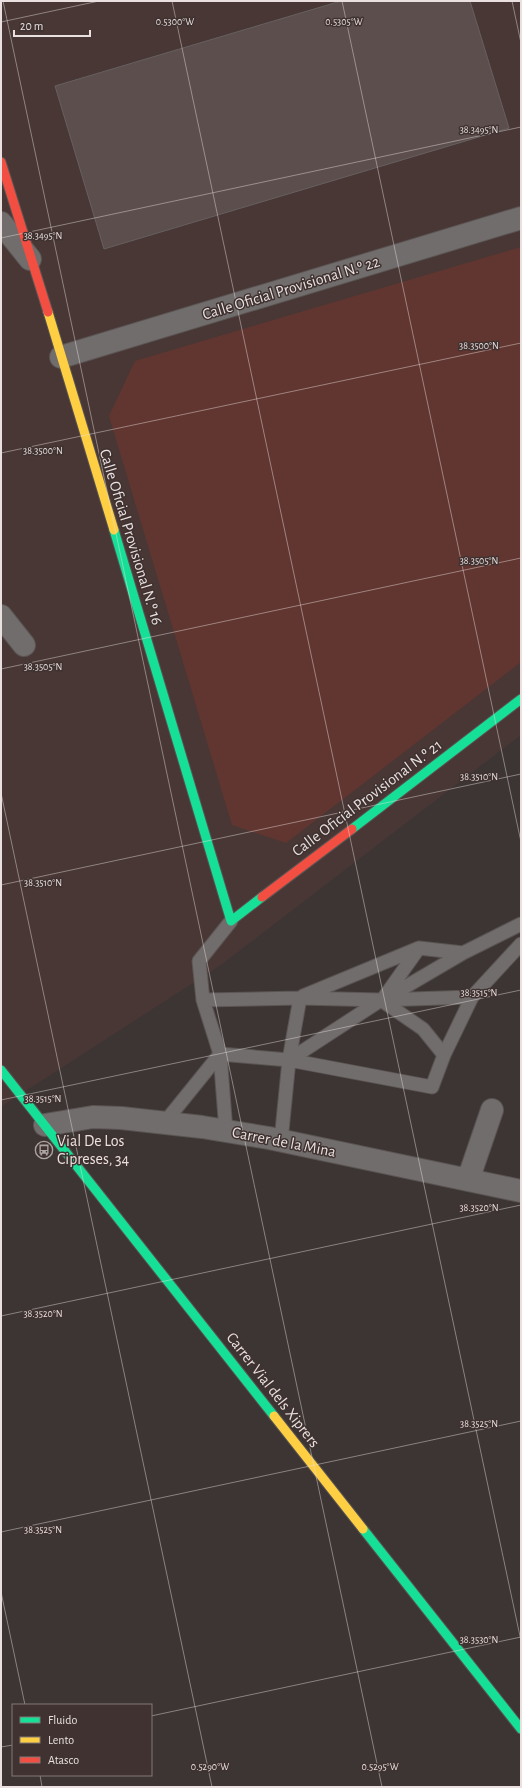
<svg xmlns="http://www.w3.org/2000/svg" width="522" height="1788" viewBox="0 0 522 1788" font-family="'Alegreya Sans',sans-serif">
  <rect width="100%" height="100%" fill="#3c3534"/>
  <path fill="#483734" d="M1,1h520v734l-300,230 -220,142z"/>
  <path fill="#623630" d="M521,247v415l-235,181 -54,-18 -123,-409 26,-55z"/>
  <path fill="#5c4e4c" stroke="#666060" d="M341,1h129l39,127 -405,121 -49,-163z"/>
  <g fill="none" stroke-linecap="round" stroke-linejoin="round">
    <defs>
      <path id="lane" d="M303,996l116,-48 44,5 58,-29
        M385,996l34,-48
        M300,998l81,2 91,-3 49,-53
        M203,1000l97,-2 -11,62
        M381,1000l42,29 21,26 -12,32 -143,-27z
        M383,1000l80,-47
        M444,1055l28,-58
        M165,1122l55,-68 69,6 -8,81
        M226,1131l-6,-77 -17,-54 -4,-39 32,-40"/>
      <path id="street" d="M1,223l29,36
        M61,357l460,-139
        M1,616l23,29
        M45,1125l48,-8 28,1 81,9 67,11 252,53
        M468,1180l24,-70"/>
      <path id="fast" d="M114,530l117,391 31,-24
        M352,829l169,-130
        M1,1070l273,346
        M363,1529l158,200"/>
      <path id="slow" d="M48,312l66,218
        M274,1416l89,113"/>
      <path id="jam" d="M1,162l47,150
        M262,897l90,-68"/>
    </defs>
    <use href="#lane" stroke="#5a5453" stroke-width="15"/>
    <use href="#street" stroke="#5a5453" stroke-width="24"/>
    <use href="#fast" stroke="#5a5453" stroke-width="11"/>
    <use href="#slow" stroke="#5a5453" stroke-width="11"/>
    <use href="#jam" stroke="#5a5453" stroke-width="11"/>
    <use href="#lane" stroke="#726d6d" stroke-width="13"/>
    <use href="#street" stroke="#726d6d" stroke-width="22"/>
    <use href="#fast" stroke="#16e098" stroke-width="9"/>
    <use href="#slow" stroke="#ffcf43" stroke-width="9"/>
    <use href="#jam" stroke="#f24e42" stroke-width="9"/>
  </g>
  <path fill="none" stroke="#e9e0df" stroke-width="1" stroke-opacity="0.45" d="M3,1l379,1786M172,1l349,1640M342,1l179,841M512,1l9,42M1,22l98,-21M1,238l520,-111M1,453l520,-110M1,669l520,-111M1,793l211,994M1,885l520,-111M1,1100l520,-110M1,1316l520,-111M1,1532l520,-111M1,1592l24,113M151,1716l370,-79M1,1747l12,-2M40,1775l2,12"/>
  <defs>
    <symbol id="bus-ring" viewBox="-11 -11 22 22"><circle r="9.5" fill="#3f3230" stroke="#aca4a3" stroke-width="1.5"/><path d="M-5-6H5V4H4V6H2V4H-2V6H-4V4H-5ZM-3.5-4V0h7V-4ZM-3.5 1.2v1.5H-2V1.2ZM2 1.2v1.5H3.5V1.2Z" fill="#aca4a3"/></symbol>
  </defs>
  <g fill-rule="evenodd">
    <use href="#bus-ring" x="34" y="1140" width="20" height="20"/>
  </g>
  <g text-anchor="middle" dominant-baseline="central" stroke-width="3" stroke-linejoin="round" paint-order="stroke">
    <g font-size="16" fill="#e9e0df" stroke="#3f3230">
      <text transform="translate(291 288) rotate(-17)">Calle Oficial Provisional N.º 22</text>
      <text transform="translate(131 537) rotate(73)">Calle Oficial Provisional N.º 16</text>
      <text transform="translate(367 798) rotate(-37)">Calle Oficial Provisional N.º 21</text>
      <text transform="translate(284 1142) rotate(11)">Carrer de la Mina</text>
      <text transform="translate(273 1390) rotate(52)">Carrer Vial dels Xiprers</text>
    </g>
    <g font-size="16" fill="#e9e0df" stroke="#3f3230" text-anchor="start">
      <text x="57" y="1141">Vial De Los<tspan x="57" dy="18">Cipreses, 34</tspan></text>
    </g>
  </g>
  <g font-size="10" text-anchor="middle" fill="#e9e0df" stroke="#3f3230" stroke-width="3" stroke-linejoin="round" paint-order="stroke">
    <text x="175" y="25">0.5300°W</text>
    <text x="344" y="25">0.5305°W</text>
    <text x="479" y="133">38.3495°N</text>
    <text x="43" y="239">38.3495°N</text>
    <text x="479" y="349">38.3500°N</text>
    <text x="43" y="454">38.3500°N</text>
    <text x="479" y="564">38.3505°N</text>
    <text x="43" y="670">38.3505°N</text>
    <text x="479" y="780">38.3510°N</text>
    <text x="43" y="886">38.3510°N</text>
    <text x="479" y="996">38.3515°N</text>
    <text x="43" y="1102">38.3515°N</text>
    <text x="479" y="1211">38.3520°N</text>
    <text x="43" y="1317">38.3520°N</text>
    <text x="479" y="1427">38.3525°N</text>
    <text x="43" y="1533">38.3525°N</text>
    <text x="479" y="1643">38.3530°N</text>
    <text x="210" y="1770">0.5290°W</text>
    <text x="380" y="1770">0.5295°W</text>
  </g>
  <rect width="522" height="1788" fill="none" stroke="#e9e0df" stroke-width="4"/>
  <rect x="12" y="1704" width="140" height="72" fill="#3f3230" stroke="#837876"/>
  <rect x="20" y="1717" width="20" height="6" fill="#16e098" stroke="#837876"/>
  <text x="48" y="1724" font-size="12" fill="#e9e0df">Fluido</text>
  <rect x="20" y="1737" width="20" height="6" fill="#ffcf43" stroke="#837876"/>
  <text x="48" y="1744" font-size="12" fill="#e9e0df">Lento</text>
  <rect x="20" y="1757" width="20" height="6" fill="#f24e42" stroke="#837876"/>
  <text x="48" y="1764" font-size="12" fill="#e9e0df">Atasco</text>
  <path d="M14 30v6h76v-6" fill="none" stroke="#e9e0df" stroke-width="2"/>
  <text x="20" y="30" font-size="12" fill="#e9e0df" stroke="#3f3230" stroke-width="3" paint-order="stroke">20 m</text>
</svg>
